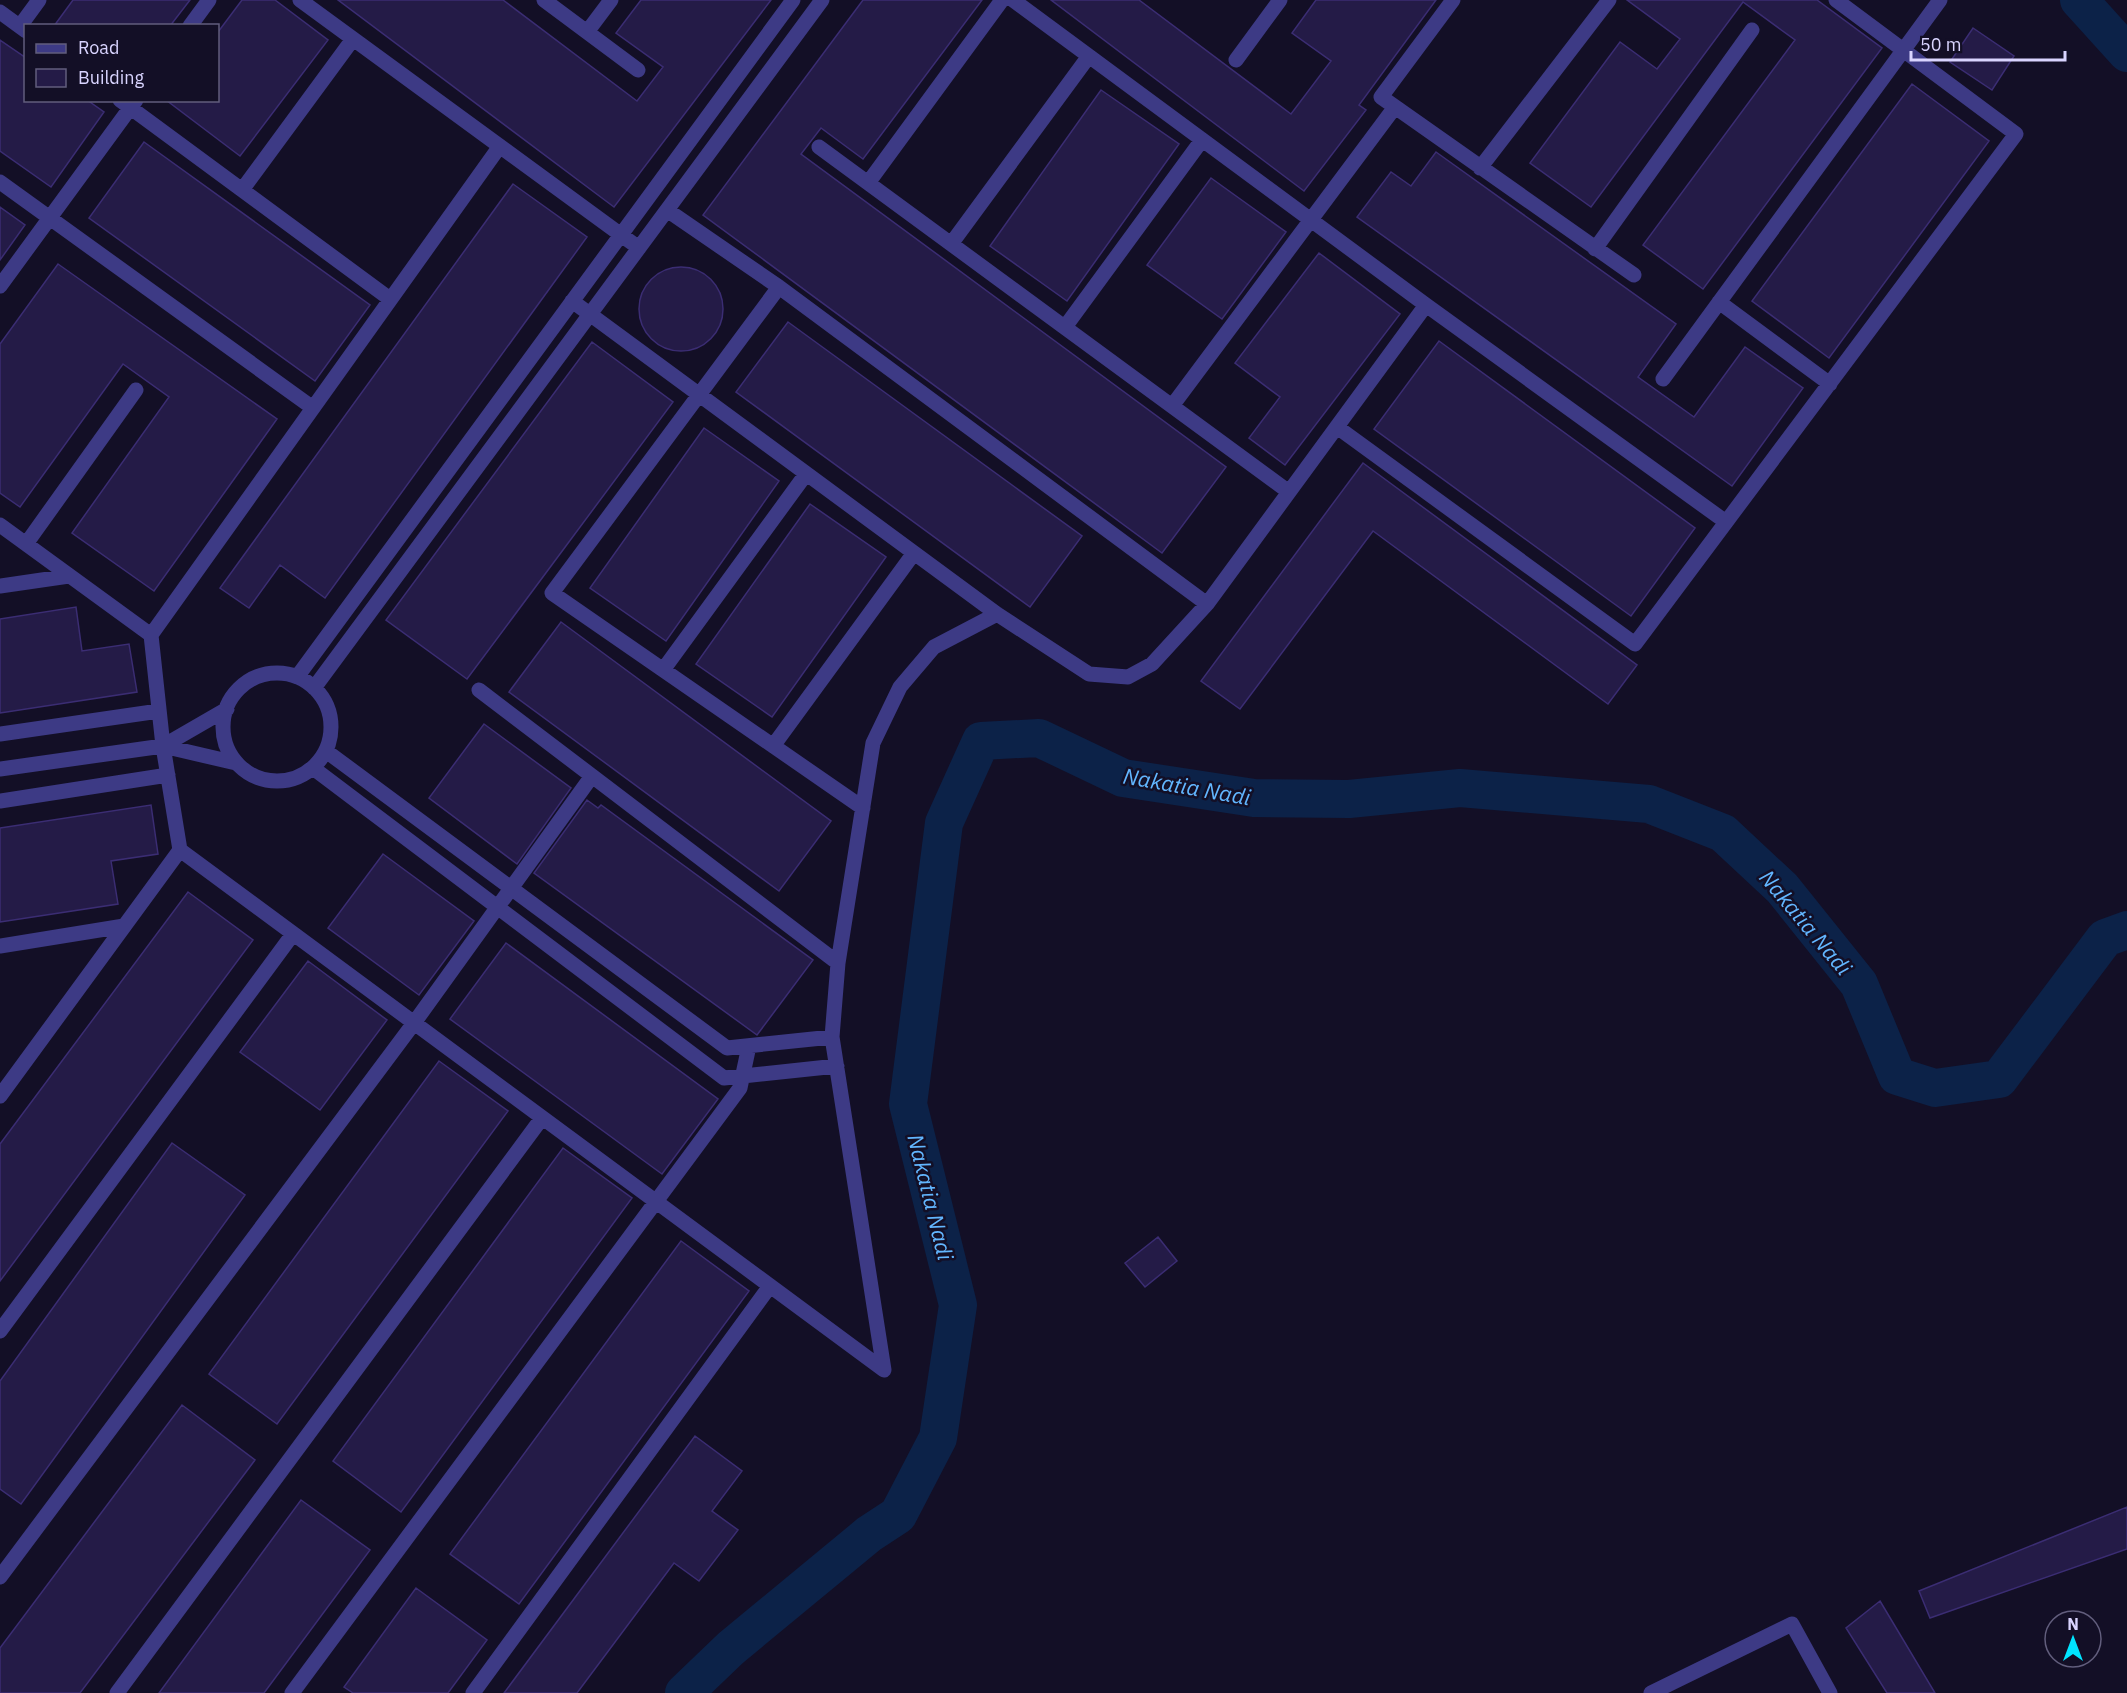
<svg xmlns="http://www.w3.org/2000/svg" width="2127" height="1693" viewBox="0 0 2127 1693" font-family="'IBM Plex Sans',sans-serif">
  <rect width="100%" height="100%" fill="#130f26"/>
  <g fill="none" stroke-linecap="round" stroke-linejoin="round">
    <path stroke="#0c2248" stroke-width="38" d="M2079,0l48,53
      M684,1693l47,-45 138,-114 29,-19 40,-77 20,-133 -50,-201 36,-281 37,-82 58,-3 84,40 131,20 95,1 111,-11 189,16 74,29 59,55 77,96 38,92 38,12 64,-9 106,-141 22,-8"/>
  </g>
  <path fill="#241b47" stroke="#3b2d73" stroke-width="1.5" d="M73,0h117l-20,26h-116z
    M242,0h33l53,40 -88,116 -74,-56h52v-68z
    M338,0h165l134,101 26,-34 -47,-34 25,-33h130l-157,207z
    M863,0h119l-119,159 -42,-31 -20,26 425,313 -64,86 -459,-338z
    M1051,0h88l152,114 40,-53 -39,-28 24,-33h120l-77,105 7,5 -62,81z
    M1627,0h190l65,48 -179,241 -60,-44 152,-205 -52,-38 -152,205 -61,-44 90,-121 37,27 23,-30z
    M1973,28l41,28 -22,34 -42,-28z
    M0,40l26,18v42h61l17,12 -53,75 -51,-36z
    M1912,84l77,57 -160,217 -77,-57z
    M1101,90l78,54 -112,157 -77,-55z
    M144,142l226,163 -55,76 -226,-163z
    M1436,152l240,172 -38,53 56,40 51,-70 58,41 -71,98 -375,-269 34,-45 20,14z
    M1211,178l75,54 -64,87 -75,-54z
    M513,184l74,53 -262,361 -45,-33 -31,43 -29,-20z
    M0,207l25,18 -25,35z
    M1319,253l81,61 -115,151 -36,-27 31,-41 -45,-34z
    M58,264l219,155 -123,172 -82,-58 97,-136 -46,-33 -103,143 -20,-14v-149z
    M639 309a42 42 0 1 1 84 0a42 42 0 1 1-84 0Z
    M788,322l294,214 -52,71 -294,-215z
    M1439,341l256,187 -64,88 -257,-187z
    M592,342l81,60 -206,277 -81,-59z
    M704,428l75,53 -113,160 -76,-53z
    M1363,463l274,202 -29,39 -235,-173 -133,178 -39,-28z
    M810,504l76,53 -114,160 -76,-53z
    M76,607l6,44 47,-7 8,48 -137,21v-94z
    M561,622l270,199 -52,70 -270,-199z
    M484,724l87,64 -54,76 -88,-66z
    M587,800l11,8 3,-3 212,155 -56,75 -223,-162z
    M151,805l7,49 -47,7 7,43 -118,18v-94z
    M383,854l91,67 -55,74 -91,-67z
    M188,892l65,48 -253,341v-137z
    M506,943l212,156 -56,75 -212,-155z
    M308,961l79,59 -67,90 -80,-58z
    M439,1061l69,50 -231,313 -68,-50z
    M172,1143l73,52 -224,309 -21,-15v-108z
    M563,1148l69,50 -231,314 -68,-51z
    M1158,1237l19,24 -32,26 -20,-24z
    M681,1241l68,50 -230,313 -69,-50z
    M182,1405l73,55 -175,233h-80v-45z
    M695,1436l47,35 -30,40 26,19 -39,51 -25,-18 -97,130h-73z
    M301,1500l69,50 -106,143h-105z
    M2127,1507v42l-197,69 -11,-27z
    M416,1588l71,52 -39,53h-95l-9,-6z
    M1880,1601l55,92h-48l-41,-65z"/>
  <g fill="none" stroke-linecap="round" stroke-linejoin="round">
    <path stroke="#3d3a85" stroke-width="15" d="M300,0l339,248
      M544,0l94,70
      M1013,0l413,305 300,217
      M1453,0l-72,97 253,178
      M0,12l26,19
      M20,26l19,-26
      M190,26l19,-26
      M587,32l24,-32
      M1236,60l44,-60
      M120,100l270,199
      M819,147l470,345
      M1480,168l129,-168
      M0,182l313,226
      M868,183l134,-183
      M242,190l111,-151
      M667,210l112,77 428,317
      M951,244l138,-188
      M1595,249l157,-219
      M0,286l136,-186
      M779,287l-227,306 311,215
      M572,301l425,313 92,60 39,3 24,-13 55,-60 219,-299
      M1719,302l111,82
      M1065,327l137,-187
      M1663,379l277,-379
      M1172,406l223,-299
      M1337,427l298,217 381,-510 -180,-134
      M0,525l151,110 12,111 17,104 -180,246
      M26,544l110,-154
      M0,586l69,-10
      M151,635l349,-489
      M663,670l143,-196
      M223 727a54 54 0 1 1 108 0a54 54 0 1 1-108 0Z
      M297,677l496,-677
      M314,688l508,-688
      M479,690l359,273
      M227,709l-64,37 73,17
      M0,734l159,-23
      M773,746l141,-193
      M326,751l401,297 105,-11
      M313,768l411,310 113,-12
      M0,769l163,-23
      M0,801l168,-26
      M180,850l704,520
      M0,946l124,-20
      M0,1331l293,-397
      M884,1370l-52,-333 6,-74 35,-220 27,-56 34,-40 63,-33
      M0,1577l414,-554 178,-247
      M117,1693l425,-575
      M292,1693l448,-605 9,-42
      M473,1693l297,-407
      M1651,1693l141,-69 38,69"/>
  </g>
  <g text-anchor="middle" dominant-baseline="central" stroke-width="5" stroke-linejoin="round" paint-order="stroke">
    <g font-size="22" font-style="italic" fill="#62b6ff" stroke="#130f26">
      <text transform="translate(1187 786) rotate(10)">Nakatia Nadi</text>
      <text transform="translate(1806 922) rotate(50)">Nakatia Nadi</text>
      <text transform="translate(931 1197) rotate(76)">Nakatia Nadi</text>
    </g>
  </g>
  <rect x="24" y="24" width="195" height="78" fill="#130f26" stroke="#625e7d" stroke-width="1.5"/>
  <rect x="36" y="44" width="30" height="9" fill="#3d3a85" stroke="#625e7d" stroke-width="1.5"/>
  <text x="78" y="54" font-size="18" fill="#d9d4ff">Road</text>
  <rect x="36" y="69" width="30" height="18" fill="#241b47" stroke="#625e7d" stroke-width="1.5"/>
  <text x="78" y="84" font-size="18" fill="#d9d4ff">Building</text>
  <g transform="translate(2073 1639)"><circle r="28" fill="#130f26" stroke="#625e7d" stroke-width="1.5"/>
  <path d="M0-4.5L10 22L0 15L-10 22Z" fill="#00e5ff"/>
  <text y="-9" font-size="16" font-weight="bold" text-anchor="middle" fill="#d9d4ff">N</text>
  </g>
  <path d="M1911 51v9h154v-9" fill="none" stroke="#d9d4ff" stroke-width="3"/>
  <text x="1920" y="51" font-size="18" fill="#d9d4ff" stroke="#130f26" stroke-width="4.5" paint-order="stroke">50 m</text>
</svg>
